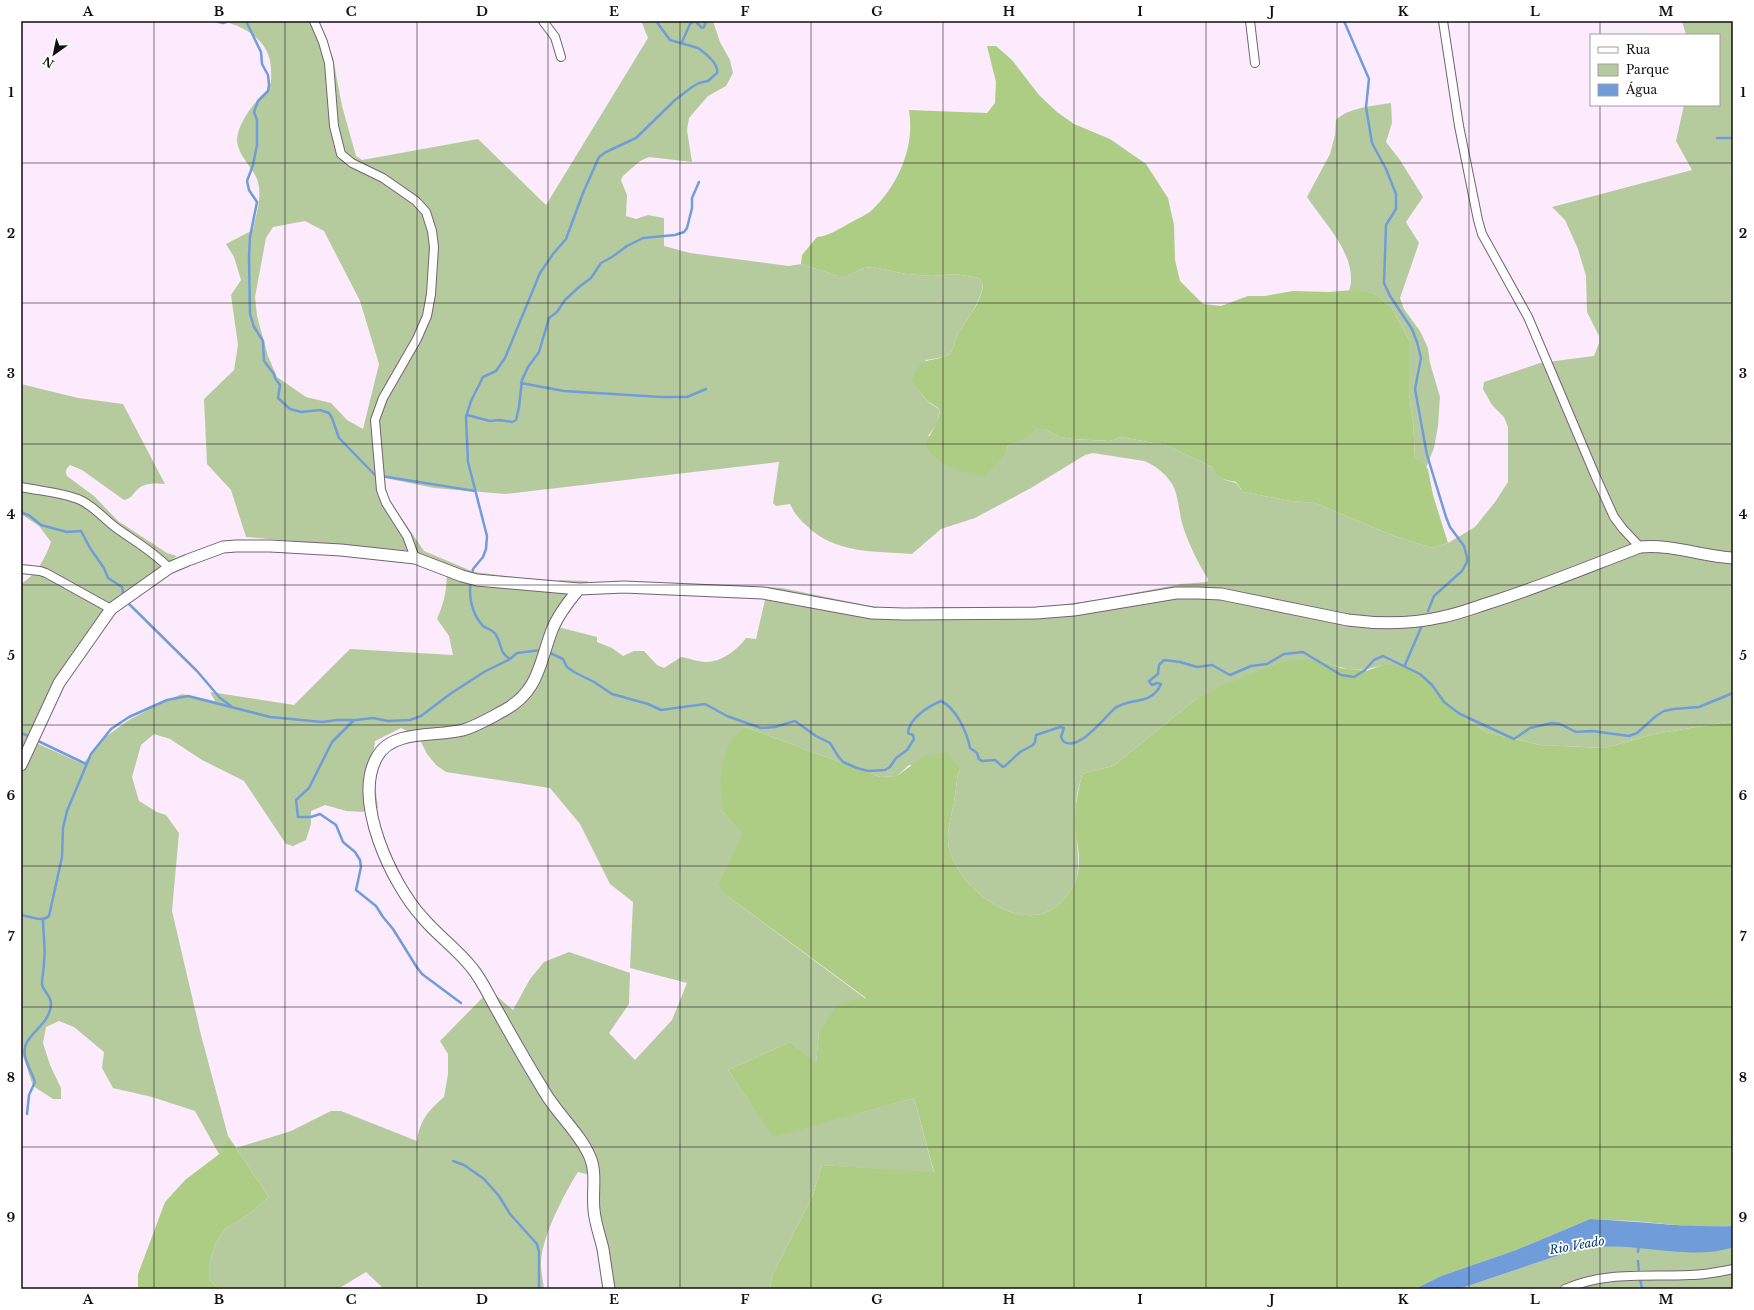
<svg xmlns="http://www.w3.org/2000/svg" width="1754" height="1310" viewBox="0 0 1754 1310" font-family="'Libre Baskerville',serif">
  <rect width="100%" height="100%" fill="#fbebfd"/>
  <path fill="#b6cb9d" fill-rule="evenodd" d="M222,21h97l14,37 9,48 14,50 6,4 116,-21 68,66 102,-167 -6,-15 -3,-2h74l7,21 10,18 3,13 -7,13 -18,10 -19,22 -2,12 5,32 -43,-5 -9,4 -17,15 -2,4 6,15 -1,21 10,3 12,-4 16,3v28l26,7 99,13 12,-2 37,12h9l17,-8 9,-1 33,7 26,2 23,-2 24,4 4,6c-3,21 -15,33 -25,50 -3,7 -4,14 -8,20l-6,3 -18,3 -13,22c6,6 9,14 14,19 4,4 9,5 13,9l-3,14 -9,12 78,17 2,-7 30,-17h6l16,8 13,2 37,2 12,-4 46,9 44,21 6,9 4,3 14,4 7,9 48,9 24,2 79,33 38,12 16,-5 27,-16 20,-25 13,-20v-55l-4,-10 -12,-12 -9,-16 1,-7 56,-19 54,-7 5,-13v-7l-12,-24 -1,-36 -8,-27 -13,-29 -13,-13 140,-37 -16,-29 8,-36h35v-70h-33l-4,-14h51v700l-79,13 -49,14 -65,-3 -54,-13 -27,-17 -13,-16 -63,-34c-24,8 -36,5 -59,-3l-129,38 -82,66 -31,8c-1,7 -4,14 -5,21 -2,13 -1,29 0,42 0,16 4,30 -2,45 -30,67 -108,20 -125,-30 -6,-18 3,-38 5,-56 2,-10 1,-18 5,-27l-51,-4 -12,11 -17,1 -135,-50 -22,85 21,22 -18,61 140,104 -47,33 -3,32 -26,-22 -62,28 45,66 141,-38 20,75 -112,-8 -9,30 -41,81 -2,13h-161l-11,-54 -11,-37 3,-23 -12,-3c-14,22 -37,66 -37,92 0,8 2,17 3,25h-160l-18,-17 -28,17h-120l-9,-10 1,-18 6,-18 9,-14 24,-15 20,-17 -33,-49 55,-17 40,-20h10l76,30c3,-21 11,-30 27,-44l4,-23v-20l-8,-13 50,-51 23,20 17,-31 14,-17 25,-10 61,21 -1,31 -20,29 26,27 37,-40 15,-37 -57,-15 3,-66 -23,-18 -30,-60 -30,-36 -104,-16 -10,-7 -9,-11 -9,-18 -17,-8 -26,13 -3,20 6,47 -16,4 -16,-1 -21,-6 -14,6v13l-5,16 -13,6 -7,-2 -42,-63 -42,-21 -32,-21 -16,-5 -13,11 -9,32 7,24 18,11 9,3 13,18 -7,78 29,124 27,101 -5,16 -4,2 -24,-43 -43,-14 -39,-9 -11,-20 2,-16 -30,-25 -15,-6 -13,6 -3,16 7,22 11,23v11h-8l-20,-13 -12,-36v-466c16,-10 24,-25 30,-42l-12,-16 -18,-12v-130l57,14 45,6 42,80c-9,-1 -22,-1 -28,6 -5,5 -5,8 -13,10l-42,-30 -12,-5c-4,4 -5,6 -3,11l27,20 24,25 49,32 10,3 -88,78 -55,108 49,22 18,-24 28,-20 36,-19 17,-7 33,7 -5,-9 84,13 56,-56 103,6 -4,-19 -12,-17c8,-18 11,-34 9,-53l-32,-15 -168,-14 -15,-47 -24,-26 -3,-65 30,-29 4,-25 -7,-50 10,-15 -7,-23 -8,-13 27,-14c3,-16 10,-35 4,-51 -5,-12 -19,-24 -20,-38 0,-16 14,-34 24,-45 3,-3 7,-5 8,-9 3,-5 2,-11 2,-17 0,-28 -24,-43 -49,-49zM305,221l19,10 36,70 19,63 -16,65 -16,-9 -16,-17 -25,-6 -29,-20 -9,-21 -11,-40 -2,-19 11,-59 7,-11zM1093,453l51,8c11,4 22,13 28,23 6,9 7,28 10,39 6,20 15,38 26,56l-1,3 -26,2 -84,16 -60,8 -101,-1 -36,2 -30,-3 -88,-18 -14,-1 -12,52 -10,-1c-9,12 -24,24 -40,24 -8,0 -17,-4 -25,-5l-17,11 -7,-3 -13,-14h-10l-11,5 -11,-8 -15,-6v-5l-39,-10 18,-31 12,-15 -29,-1v6l-38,-8 -47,-6 -50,-21 -36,-53 -3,-15v-5l49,10 71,6 274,-32 -6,41 3,3 14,-2c4,9 9,15 17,22 28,28 68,25 105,28l29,-25 34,-11 56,-30 54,-33z
    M1391,103l1,20 -6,19 14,18 23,37 -17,25 13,21 -19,55 4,11 16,22 8,17 2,15 10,34 -2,29 -4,22 -8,20 -11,-11 -2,-35 -4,-28v-54l-17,-32 -18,-15 -25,-2c11,-33 -25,-68 -42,-94l23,-43 5,-19 1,-15c13,-13 38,-14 55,-17z
    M1626,1236l98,6 9,-2v49h-274l98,-33 41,-16z"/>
  <path fill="#adcd85" d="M987,46h9l16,14 27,35 18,17 17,12 36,15 36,25 22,34 6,27 1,35 5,21 23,23 18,2 27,-10h17l28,-5 35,1 26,-2 20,3 18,15 17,32v54l4,28 2,35 13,12 5,26 15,48 -16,5 -38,-12 -79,-33 -24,-2 -48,-9 -7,-10 -14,-3 -5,-3 -5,-9 -44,-21 -46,-9 -12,4 -37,-2 -13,-2 -16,-8h-6l-15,10 -15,7 -2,7 -22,23c-23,-4 -45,-8 -58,-30 3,-13 13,-22 14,-36l-3,-3 -10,-6 -16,-21c13,-28 18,-15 39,-26 4,-6 5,-13 8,-20 10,-17 23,-30 25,-50l-4,-6 -24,-4 -23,2 -26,-2 -33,-7 -9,1 -17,8h-9l-37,-12 1,-9 15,-18c11,-1 20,-7 31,-13 8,-5 20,-9 26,-16 25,-25 41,-62 35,-98l78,3 8,-10 1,-21z
    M1307,660l17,2 17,6 25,3 17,-6h17l21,11 25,23 13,16 27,17 54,13 65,3 49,-14 79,-13v505l-34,1 -67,-6 -42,-2 -74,31 -75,26 -26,13h-645l2,-13 41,-81 9,-30 112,7 -20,-74 -141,39 -45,-67 62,-28 26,21 3,-31 19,-28 28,-6 -140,-103 -8,-10 25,-51 -20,-22 -3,-27 3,-25 8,-20 14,-13 135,50 17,-1 27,-20 23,-4 13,17c-4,9 -3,17 -5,27 -2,18 -11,38 -5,56 17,50 95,97 125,30 9,-21 0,-42 0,-63 0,-16 4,-30 7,-45l31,-8 82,-66 31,-16 59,-23z
    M228,1136l41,61 -20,17 -24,15 -9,14 -6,18 -1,18 9,10h-80v-15l27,-72 20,-22 37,-28z"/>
  <path fill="#709dd9" d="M1590,1219c48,2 95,9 143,7v14l-9,2 -98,-6 -28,4 -41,16 -98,33h-44l26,-13 75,-26z"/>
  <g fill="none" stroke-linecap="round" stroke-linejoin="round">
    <path stroke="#709dd9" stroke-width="2.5" d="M215,21l8,2 6,-2
      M246,21l15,31 1,12 6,11 1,10 -1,6 -10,10 -4,11 3,8v25l-4,20 -6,16 2,9 8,12 -7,35 -1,20 1,57 4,13 9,14 1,20 10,13 1,4 5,7 -2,13 12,11 11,3 19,-2 9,3 3,5 7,20 36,37 100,16
      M695,21l7,7 2,-1 2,-6
      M1344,21l25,58 -3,28 6,36 14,26 10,25v15l-10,16 -2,58 6,13 22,33 5,13 4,16 -6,31 12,66 19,62 4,10 14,19 3,11v5l-5,9 -28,25 -6,15
      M682,42l8,-18 4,-3
      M1717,138h16
      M521,383l43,8 97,6h26l19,-8
      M467,415l23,6 10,-1 12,2 4,-2 3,-13 3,-27 6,-13 11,-15 10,-34 8,-6 8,-12 14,-13 12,-9 10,-15 11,-6 15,-11 16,-8 32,-3 9,-3 3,-4 5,-20v-10l7,-16
      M21,512l9,4 11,9 26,7 14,-1 9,17 14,20 4,10 14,9 2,10
      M472,576l1,-7 10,-12 3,-8 1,-13 -19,-74 -2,-45 5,-16 12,-24 13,-6 9,-13 35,-85 13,-19 13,-15 17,-46 16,-36 7,-5 30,-14 39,-38 17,-13 7,-4 9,-2 9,-8c2,-9 -12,-20 -19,-25l-28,-8 -14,-19
      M471,581c-3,15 1,33 12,45 4,3 11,4 13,9 6,9 3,18 14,24
      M126,601l71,70 23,27 11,8
      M548,652l15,7 4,8 7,5 20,10 18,12 36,10 13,6 44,-6 22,12 34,12 14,-1 20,-6 21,15 14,7 8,13 5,6 14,6 11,3 17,-1 5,-3 6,-9 11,-8 7,-11 -1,-4 -5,-2c1,-15 21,-27 33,-32 15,7 26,31 29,47l7,5 2,6 3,2 13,-1 8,7 2,-1 15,-14 13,-7 2,-3 1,-7 24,-8 4,1 -3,9 2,4c15,12 41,-23 51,-32 15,-12 38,-3 47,-25l-4,-1 -5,2 -3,-4 9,-7 1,-9 5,-5 16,2 17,5 15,-2 18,10 21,-9 16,-2 17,-10 19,-2 38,23 13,2 11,-7 9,-10 9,-4 37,18 12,11 12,17 16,12 54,25 16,-11 22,-5 8,1 16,8 16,-1 37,5 8,-3 19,-17 8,-5 10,-2 25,-2 34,-14
      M1405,665l18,-42
      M354,720l-22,22 -23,46 -13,12 2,17h13l9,-3 16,11 7,17 12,10 5,8 1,7 -5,23 20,16 7,11 10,12 23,37 6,8 39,29
      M21,733l10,4
      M36,740l50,24
      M21,915c9,1 21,8 28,1l13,-59 1,-29 4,-17 24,-57 20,-25 18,-12 38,-17 21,-4 82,21 52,5 15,-2h19l17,-2 15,3 22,-1 11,-4 29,-22 34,-22 26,-13 7,-6 24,-3
      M27,1114l2,-19 6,-13c-3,-9 -8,-17 -10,-26 -5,-21 26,-29 26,-53 0,-7 -8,-12 -9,-19 0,-8 2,-14 2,-22 2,-14 -1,-28 -1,-42
      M453,1161l11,4 20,14 15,17 11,18 27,30 2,8v37
      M1638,1252l1,-11
      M1638,1261l1,12 3,16"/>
    <path stroke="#709dd9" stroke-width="14" d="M1591,1241c47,-7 96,14 142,-1"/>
    <defs>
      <path id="street" d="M314,21l9,21 6,21 5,63 7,28 11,9 31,15 33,23 10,11 6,19 2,16 -3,47 -4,22 -10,23 -34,59 -8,22 6,70 5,13 21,33 8,22
        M543,21l12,16 6,20
        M1250,21l5,42
        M1443,21l16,105 19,94 4,14 46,83 67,158 19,42 9,12 17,18
        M21,487c19,4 39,5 57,12 15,6 25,19 37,28 19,14 38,24 54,41
        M21,569l19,2 6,2 65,36
        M1565,1289c40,-18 83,-12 125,-14 14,0 29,-3 43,-6"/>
      <path id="secondary" d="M21,765l38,-82 52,-74 58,-41 19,-8 35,-13 13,-1h34l71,4 74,8 47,18 15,4 102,9
        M609,1289c-2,-13 -4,-27 -6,-40 -3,-13 -8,-26 -9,-39 -2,-17 3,-37 -4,-53 -10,-24 -33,-43 -46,-66 -16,-26 -32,-54 -47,-81 -8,-14 -15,-30 -25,-42 -15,-19 -35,-33 -50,-51 -30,-33 -70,-117 -45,-160 15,-28 59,-20 86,-27 14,-4 27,-12 40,-19 36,-19 36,-47 49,-81 6,-15 16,-28 27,-41l45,-2 139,6 109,20 32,1 132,-1 38,-3 102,-17h21l24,1 127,26c31,4 64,4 94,-3 16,-3 31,-9 47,-14 51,-16 101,-37 151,-56 32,-3 61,9 93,11"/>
    </defs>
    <use href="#street" stroke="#746376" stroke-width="10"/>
    <use href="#secondary" stroke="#746376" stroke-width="13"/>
    <use href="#street" stroke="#fff" stroke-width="8"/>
    <use href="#secondary" stroke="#fff" stroke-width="11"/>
  </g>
  <path fill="none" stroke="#130d14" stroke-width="1" stroke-opacity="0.55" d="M154,21v1268M285,21v1268M417,21v1268M548,21v1268M680,21v1268M811,21v1268M943,21v1268M1074,21v1268M1206,21v1268M1337,21v1268M1469,21v1268M1600,21v14M1600,105v1184M21,163h1712M21,303h1712M21,444h1712M21,585h1712M21,725h1712M21,866h1712M21,1007h1712M21,1147h1712"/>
  <g text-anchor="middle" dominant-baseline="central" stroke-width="3.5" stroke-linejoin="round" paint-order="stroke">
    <g font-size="12" font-style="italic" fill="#08366c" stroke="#fff">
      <text transform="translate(1577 1245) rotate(-10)">Rio Veado</text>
    </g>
  </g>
  <rect width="1754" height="1310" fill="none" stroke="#ffffff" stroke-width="44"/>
  <rect x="1590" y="34" width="130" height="72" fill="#ffffff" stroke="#a19ea1"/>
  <rect x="1598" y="47" width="20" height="6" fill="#ffffff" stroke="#a19ea1"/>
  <text x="1626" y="54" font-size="12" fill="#130d14">Rua</text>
  <rect x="1598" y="64" width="20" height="12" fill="#b6cb9d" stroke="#a19ea1"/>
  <text x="1626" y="74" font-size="12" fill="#130d14">Parque</text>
  <rect x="1598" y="84" width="20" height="12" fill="#709dd9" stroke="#a19ea1"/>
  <text x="1626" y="94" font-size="12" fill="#130d14">Água</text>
  <g transform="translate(54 54) rotate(213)" stroke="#ffffff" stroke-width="3" paint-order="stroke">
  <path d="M0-3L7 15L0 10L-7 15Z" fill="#130d14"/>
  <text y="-6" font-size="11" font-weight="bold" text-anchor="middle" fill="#130d14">N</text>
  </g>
  <rect x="22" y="22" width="1710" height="1266" fill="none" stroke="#130d14" stroke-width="1.5"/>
  <g font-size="13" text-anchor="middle" font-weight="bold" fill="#130d14">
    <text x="88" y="16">A</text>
    <text x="219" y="16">B</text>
    <text x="351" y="16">C</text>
    <text x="482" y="16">D</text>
    <text x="614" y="16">E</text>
    <text x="745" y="16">F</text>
    <text x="877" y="16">G</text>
    <text x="1009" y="16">H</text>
    <text x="1140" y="16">I</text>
    <text x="1272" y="16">J</text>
    <text x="1403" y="16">K</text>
    <text x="1535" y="16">L</text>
    <text x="1666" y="16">M</text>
    <text x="11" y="97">1</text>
    <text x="1743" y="97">1</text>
    <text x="11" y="238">2</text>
    <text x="1743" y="238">2</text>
    <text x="11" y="378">3</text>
    <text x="1743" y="378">3</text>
    <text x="11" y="519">4</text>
    <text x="1743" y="519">4</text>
    <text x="11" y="660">5</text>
    <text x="1743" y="660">5</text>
    <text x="11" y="800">6</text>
    <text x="1743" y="800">6</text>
    <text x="11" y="941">7</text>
    <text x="1743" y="941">7</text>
    <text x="11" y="1082">8</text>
    <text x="1743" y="1082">8</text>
    <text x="11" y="1222">9</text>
    <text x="1743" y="1222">9</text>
    <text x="88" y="1304">A</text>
    <text x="219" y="1304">B</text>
    <text x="351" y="1304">C</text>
    <text x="482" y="1304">D</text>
    <text x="614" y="1304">E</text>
    <text x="745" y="1304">F</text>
    <text x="877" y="1304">G</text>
    <text x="1009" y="1304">H</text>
    <text x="1140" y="1304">I</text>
    <text x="1272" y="1304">J</text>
    <text x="1403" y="1304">K</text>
    <text x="1535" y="1304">L</text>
    <text x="1666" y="1304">M</text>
  </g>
</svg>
